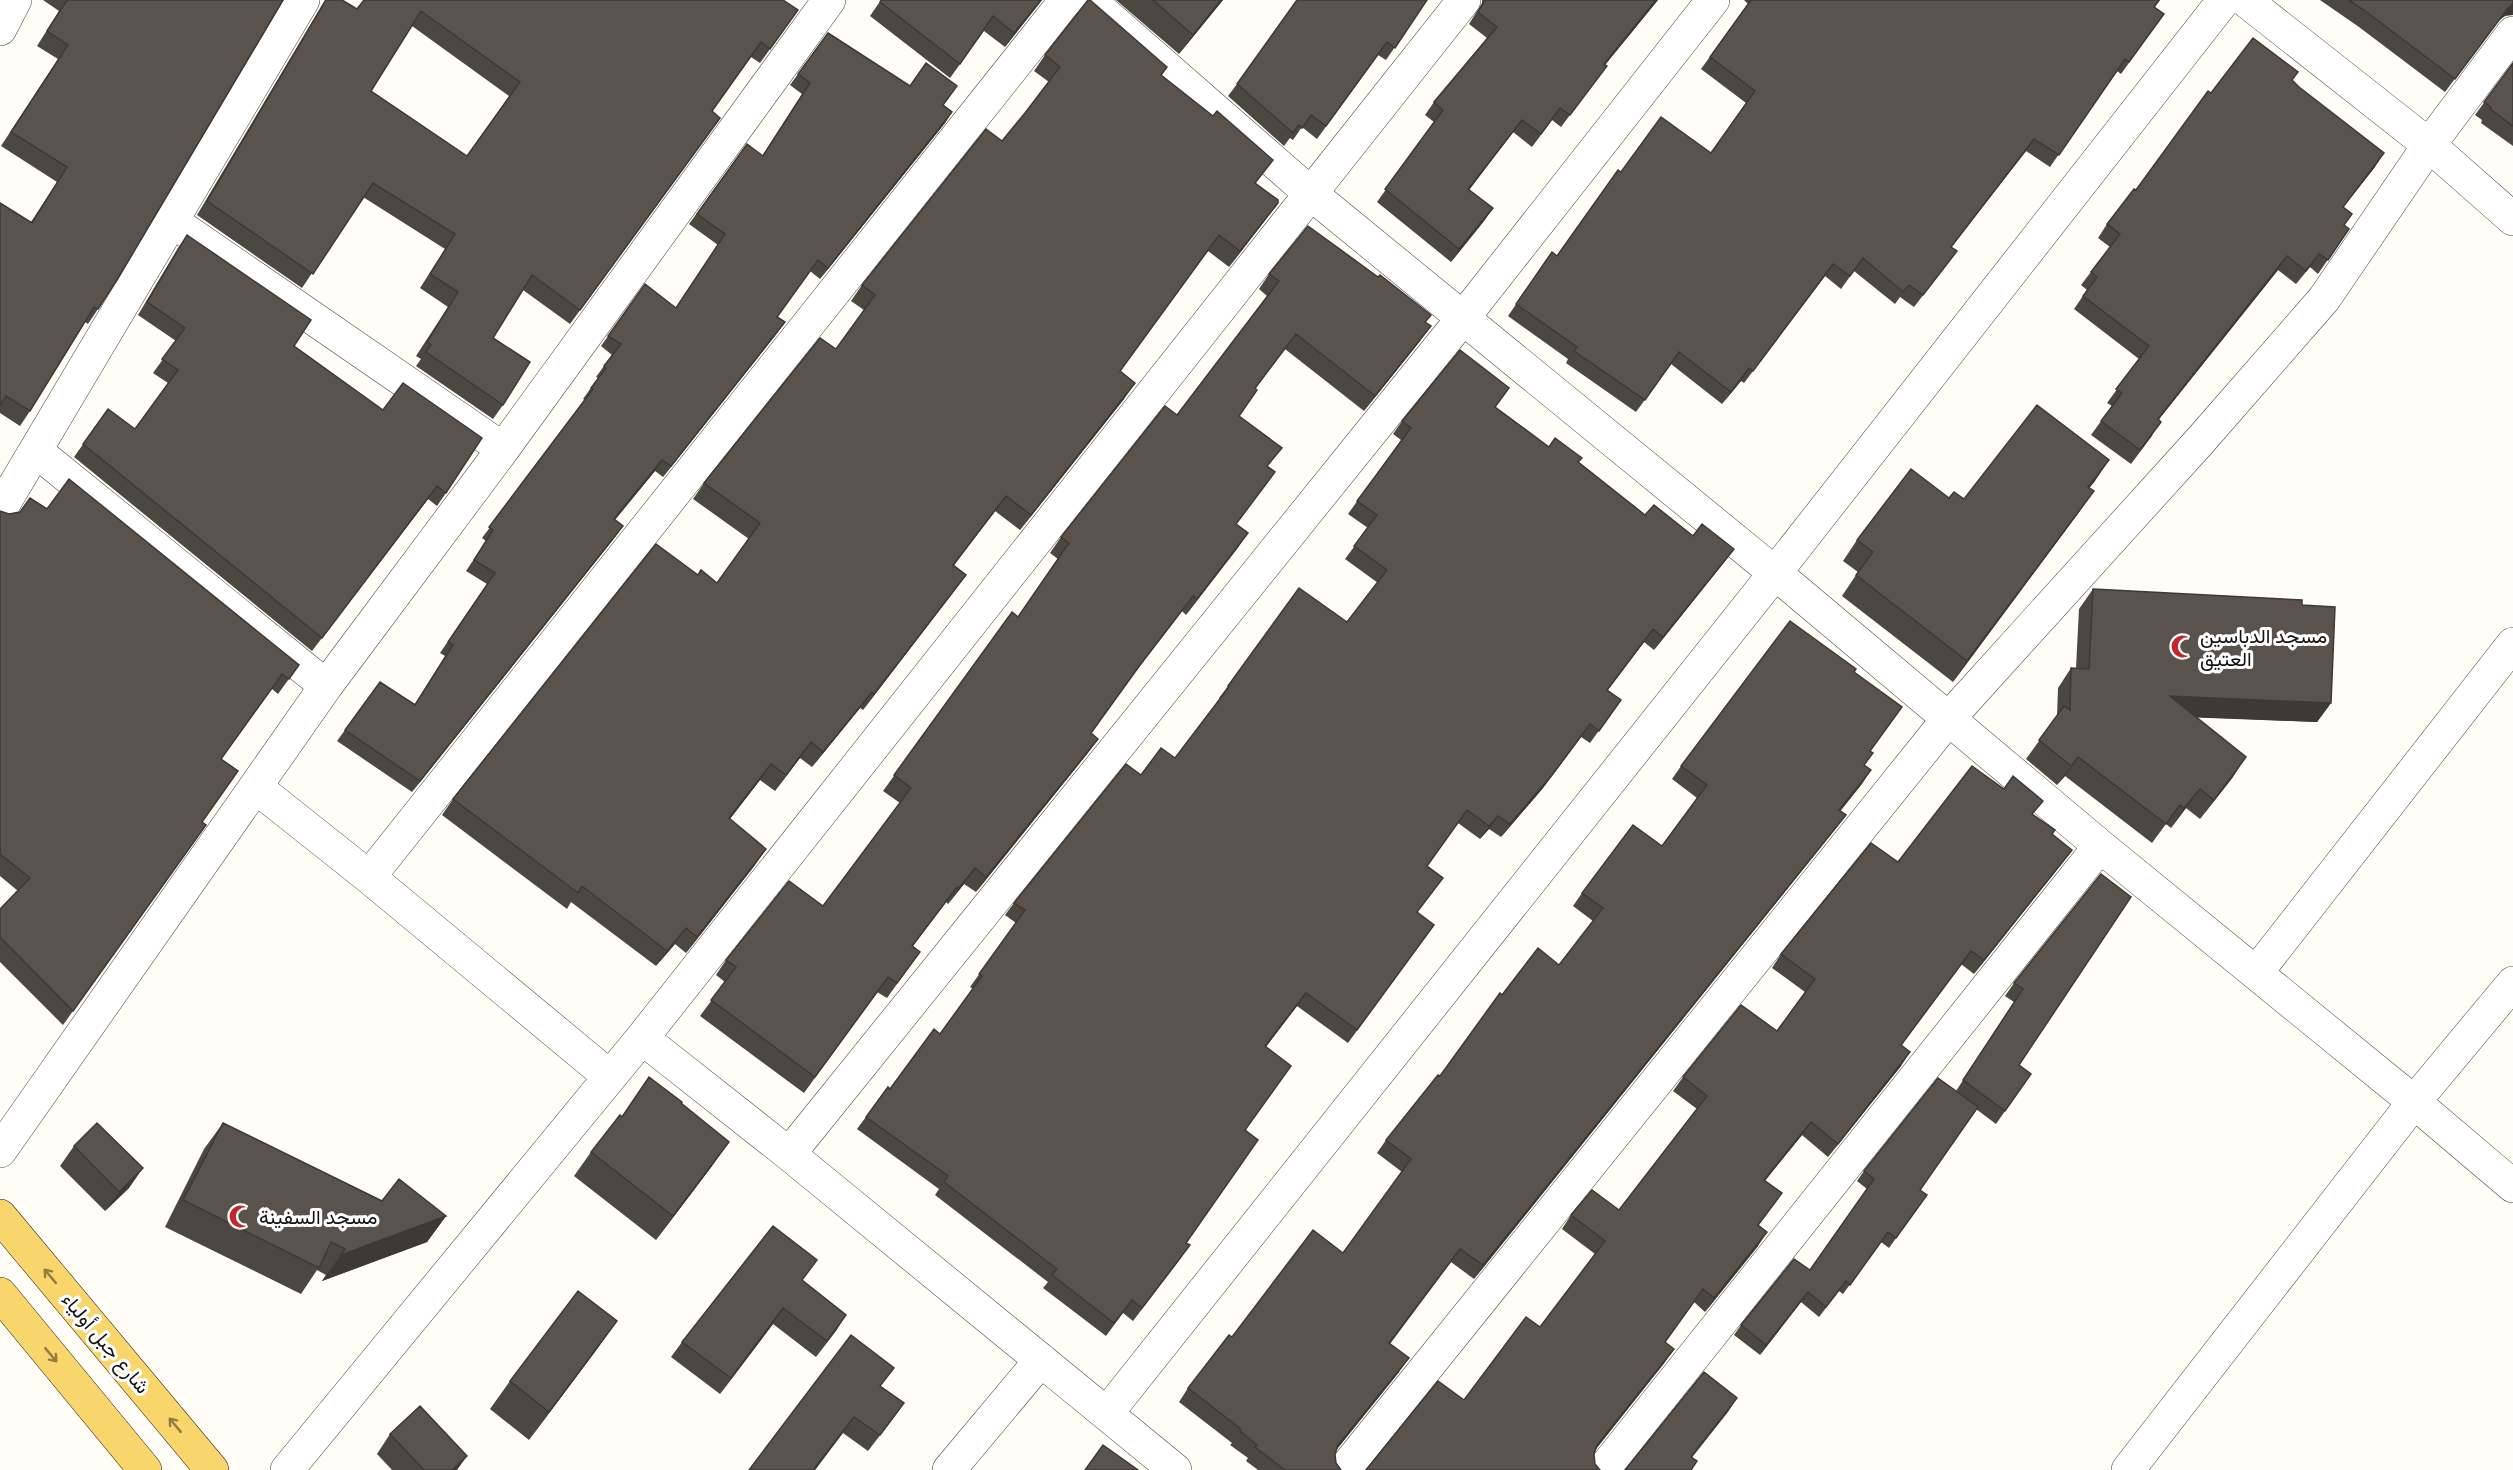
<svg xmlns="http://www.w3.org/2000/svg" width="2513" height="1470" viewBox="0 0 2513 1470" font-family="'Roboto Serif',Vazirmatn,serif">
  <rect width="100%" height="100%" fill="#fffdf5"/>
  <g fill="none" stroke-linecap="round" stroke-linejoin="round">
    <defs>
      <path id="street" d="M1089,0l221,193 465,380 325,273 314,256 99,84
        M2245,0l184,145 84,74
        M0,29l15,-29
        M172,221l331,228
        M36,451l290,235
        M0,510l303,-510
        M257,788l112,89 241,200
        M369,877l697,-877
        M2256,973l257,-329
        M642,1038l147,116 386,316
        M0,1151l326,-465 177,-237 326,-449
        M789,1154l674,-836 250,-318
        M1107,1413l668,-840 449,-573
        M287,1470l355,-432 822,-1038
        M949,1470l92,-110
        M1344,1470l605,-752 251,-277 124,-142 105,-154 84,-112
        M1603,1470l497,-624
        M2128,1470l286,-368 99,-119"/>
      <path id="primary" d="M0,1216l212,254
        M0,1294l145,176"/>
    </defs>
    <use href="#street" stroke="#444" stroke-width="34"/>
    <use href="#primary" stroke="#222" stroke-width="34"/>
    <use href="#street" stroke="#fff" stroke-width="33"/>
    <use href="#primary" stroke="#f9d66b" stroke-width="33"/>
  </g>
  <path fill="#4d4742" fill-rule="evenodd" d="M43,0h240l-185,309 -10,15 -3,-2 -55,89 -10,15 -20,-13v-210l31,19 26,-40 -56,-36 57,-87 -21,-13 22,-35z
    M325,0h17l15,9 441,1 -38,53 -9,-6 -39,54 8,7 -150,206 -47,-34 -30,48 10,67 -10,14 -77,-53 5,-7 -5,-3 32,-49 -28,-19 25,-39 -82,-52 -61,91 -105,-73zM412,26l97,70 -42,60 -96,-65z
    M881,0h161l-37,47 -21,-16 -34,47 -80,-62z
    M1116,0h107l-44,54z
    M1427,0l-41,60 -8,-5 -61,84 -15,-12 -9,13 -3,-2 -6,8 -56,-50 9,-12z
    M1482,0h176l-53,65 2,1 -46,61 -9,-7 -20,27 -19,-15 -44,58 24,18 -9,13 -33,41 -74,-60 57,-80 -9,-7 9,-13 53,-64 -18,-14 13,-21z
    M1744,0h416l-5,7 9,7 -43,60 -4,-3 -67,96 -24,-16 -75,96 -3,16 -34,44 -14,-10 -5,7 -41,-33 -13,18 -16,-13 -81,107 -3,-2 -19,23 -51,-40 -35,48 -70,-49 2,-4 -60,-43 44,-64 5,4 64,-84 90,-19 35,-50 -45,-34 47,-65z
    M2320,0h193l-8,16 -7,5 -53,71 -86,-65z
    M828,33l82,53 33,19 9,7 -7,11 -125,156 -10,-8 -33,46 8,5 -8,11 -114,144 -8,-6 -40,49 8,6 -8,11 -203,255 -75,-51 43,-59 35,22 30,-48 -5,-3 47,-69 -21,-13 20,-30 -4,-3 103,-138 -2,-1 15,-21 -2,-1 16,-22 -11,-9 44,-62 31,24 42,-63 -29,-21 58,-80 15,12 40,-62 -12,-9z
    M1045,55l116,21 95,107 10,36 -37,48 -21,-16 -88,120 4,28 -104,131 -25,-19 -41,54 12,10 -12,16 -91,119 -3,-2 -48,59 -12,-9 -25,33 -15,-11 -30,39 25,46 -69,88 -11,-9 -19,22 -85,-64 -4,7 -125,-94 11,-16 245,-224 19,8 32,-44 -56,-40 11,-16 132,-134 28,-39 -13,-9 11,-16 140,-144 23,-28 24,-31 -15,-11z
    M2513,63v83l-32,-23 1,-3 -7,-5z
    M2292,80l83,87 -32,40 1,18 5,4 -31,45 -8,-7 -14,17 -18,-14 -120,150 -6,16 -21,28 -40,-29 21,-29 -5,-3 32,-44 -65,-50 13,-19 -6,-5 29,-38 -12,-9 9,-14 29,-34 75,-97z
    M187,235l107,111 152,147 -9,13 -9,-7 -116,152 -238,-194 34,-48 27,20 33,-46 -15,-10 23,-32 -38,-26 40,-67z
    M1269,274l162,41 -5,7 -6,19 -56,70 -79,-62 -29,39 -17,28 29,51 -4,20 -28,37 12,9 -62,82 -4,-4 -53,69 -38,53 7,6 -11,15 -111,138 -12,-8 -16,20 -2,-2 -33,44 7,6 -33,46 -10,-6 -73,101 -104,-77 25,-34 -9,-7 10,-15 97,-54 77,-103 -17,-12 129,-179 6,5 40,-58 -8,-6 11,-16 116,-122 90,-119 -8,-7z
    M1495,408l54,39 30,15 66,53 80,46 -71,89 -10,-8 -37,49 14,9 -31,43 -9,-6 -38,51 -42,49 -12,-8 -9,10 -22,-16 -31,43 7,24 -17,22 17,13 -86,118 -51,-37 -31,41 -20,83 -60,113 -5,15 -48,63 -10,-8 -17,23 -63,-48 5,-6 -113,-87 4,-6 -82,-60 31,-42 2,2 50,-55 33,-45 -3,-2 46,-64 -11,-8 9,-12 127,-128 34,-17 45,-59 -1,-1 9,-12 119,-64 31,-39 -33,-24 23,-31 -20,-14 53,-74 -8,-6 9,-13z
    M2095,481l-6,7 -10,24 -126,170 -111,-86 16,-24 -15,-11 14,-21 92,-42 15,1z
    M47,509l252,156 -21,29 -6,-5 -51,70 -19,63 4,3 -143,200 -63,-63v-53l18,-18 -18,-15v-365l9,3z
    M2093,589l209,16 29,98 -14,19 -121,-5 37,60 -33,42 -14,-11 -15,20 -5,-4 -14,19 -87,-67 -8,9 -31,-26 31,-43 1,-28 13,-20h5l3,-59z
    M1854,672l16,79 -6,14 7,5 -31,41 6,4 -10,13 -362,451 -23,-17 -61,82 9,28 -62,77 -2,5 1,9 5,7h-83l-12,-9 2,-3 -18,-13 2,-2 -53,-41 9,-14 44,-51 111,-84 59,-81 -25,-19 9,-13 54,-64 62,-81 57,-30 34,-44 -20,-15 9,-13 80,-47 35,-48 -25,-19 9,-13z
    M2033,815l19,19 10,29 -88,111 -13,-10 -60,82v20l-73,91 -26,-22 -37,46 17,12 -24,33v20l-53,66 -11,-10 -29,40v20l-69,87 -2,5 1,10 -131,-64 76,-73 55,-73 -33,-25 9,-14 48,-5 78,-101 -24,-18 10,-14 94,-46 28,-39 -33,-24 9,-14 117,-92z
    M2101,874l-82,191 12,9 -35,50 -20,-15 -56,81 7,5 -38,53 -8,-6 -38,52 -4,-3 -20,26 -18,-15 -41,53 -26,-20 7,-10 69,-55 57,-81 -10,-8 7,-10 92,-80 58,-89 -9,-6 9,-13z
    M649,1077l32,26 31,63 -56,74 -82,-64 17,-24 31,-35z
    M223,1123l159,78 64,15 -19,26 -105,39 4,-6 -9,-5 -16,24 -136,-67 39,-78z
    M74,1146l55,42 -24,23 -45,-45z
    M802,1281l44,34 -30,42 -43,-33 -53,70 -49,-37 11,-15z
    M597,1349l-68,91 -39,-31 20,-28z
    M880,1386l24,17 -36,48 -25,-18 -28,37h-66z
    M390,1434l67,36h-65l-15,-16z"/>
  <path fill="#3f3936" d="M1041,0h1l-37,47 9,-14z
    M1221,0h2l-44,54 14,-19z
    M1656,0h2l-63,77 9,-13z
    M2513,4v11l-8,1 -7,5 -53,71 63,-84z
    M952,112l-7,11 -125,156 8,-11z
    M1522,120l-9,12 -53,70 8,-13z
    M2034,139l-8,12 -84,108 9,-12z
    M2384,153l-9,14 -42,53 10,-13z
    M1278,203l-12,16 -37,48 11,-16z
    M1493,208l-9,13 -33,41 8,-13z
    M2287,256l-9,14 -130,163 10,-14z
    M1833,264l-8,12 -81,107 9,-12z
    M785,322l-8,11 -114,144 8,-11z
    M1431,326l-11,15 -56,70 11,-15z
    M1749,368l-8,13 -19,23z
    M1135,383l-11,16 -104,131 11,-15z
    M662,460l-7,11 -49,59 8,-11z
    M2109,460l-14,21 -22,27 15,-21z
    M437,486l-9,13 -116,152 10,-13z
    M2094,491l-15,21 -126,170 14,-21z
    M1006,496l-11,15 -53,70 11,-16z
    M623,526l-8,11 -203,255 8,-11z
    M1248,533l-11,16 -51,66 11,-16z
    M1734,549l-9,12 -71,89 9,-13z
    M966,575l-12,16 -91,119 11,-16z
    M1193,596l-11,15 -53,69 11,-15z
    M1653,629l-9,13 -46,61 9,-13z
    M872,692l-12,16 -48,59 11,-15z
    M2170,696l161,7 -14,19 -161,-6z
    M1581,737l-38,51 -42,49 9,-13z
    M1098,739l-11,15 -111,138 10,-15z
    M811,742l-11,16 -25,33 11,-16z
    M2078,757l-13,19 -8,9 14,-19z
    M2246,757l-13,20 -33,42 14,-19z
    M771,764l-11,16 -42,54 11,-16z
    M1871,770l-9,14 -32,40 9,-14z
    M2200,789l-14,19 -15,20 13,-20z
    M1846,815l-10,13 -362,451 9,-14z
    M1498,816l-9,13 -9,10 9,-13z
    M766,849l-11,16 -69,88 11,-16z
    M2072,850l-10,13 -88,111 10,-14z
    M975,868l-11,16 -16,20 11,-16z
    M957,887l-11,15 -45,59 11,-15z
    M686,928l-11,16 -19,22 11,-15z
    M1306,993l-9,13 -41,53 9,-13z
    M1910,1052l-9,14 -73,91 10,-13z
    M1811,1122l-9,13 -48,58 10,-13z
    M729,1142l-17,24 -56,74 17,-24z
    M143,1168l-14,20 -24,23 14,-19z
    M446,1216l-19,26 -105,39 19,-26z
    M1767,1232l-9,14 -53,66 9,-14z
    M1808,1292l-7,10 -41,53 6,-10z
    M783,1308l-10,16 -53,70 11,-16z
    M846,1315l-10,16 -20,26 11,-16z
    M617,1321l-20,28 -68,91 20,-28z
    M1674,1349l-9,13 -77,97 9,-14z
    M1409,1358l-10,14 -70,87 9,-14z
    M1737,1398l-9,14 -46,58 9,-13z
    M904,1403l-12,17 -24,31z
    M854,1417l-39,53h-2z
    M467,1456l-10,14h-5z"/>
  <path fill="#5a524d" stroke="#3f3936" stroke-width="1.5" fill-rule="evenodd" d="M67,0h216l-166,280 -19,29 -4,-2 -64,104 -24,-15 -6,9v-202l32,20 35,-56 -56,-35 57,-87 -21,-14z
    M326,0h16l15,9 7,-9h419l15,10 -28,39 -9,-7 -49,69 8,7 -140,192 -48,-35 -39,63 37,24 -27,43 -77,-53 5,-7 -4,-3 31,-50 -28,-18 25,-40 -82,-51 -60,91 -106,-73zM421,11l99,71 -53,74 -96,-65z
    M881,0h160l-27,33 -21,-17 -33,48 -80,-62z
    M1088,0h2l77,67 -6,8 52,41 4,-5 56,49 -18,23 23,17v3l-38,48 -21,-16 -99,136 15,12 -104,132 -25,-19 -53,69 13,10 -92,119 -2,-2 -49,60 -12,-10 -25,33 -15,-11 -42,54 37,31 -69,88 -11,-9 -19,23 -85,-65 -4,7 -125,-94 203,-255 42,31 3,-5 16,13 43,-60 -56,-40 116,-145 16,11 39,-54 -13,-10 124,-156 16,12 23,-28 35,-46 -15,-12z
    M1153,0h68l-28,35z
    M1297,0h130l-32,48 -8,-6 -61,84 -15,-11 -9,13 -3,-3 -6,8 -56,-49z
    M1485,0h171l-52,64 3,2 -37,49 -10,-7 -19,26 -19,-14 -54,69 25,19 -34,41 -74,-60 58,-79 -9,-8 63,-75 -19,-15z
    M1751,0h408l-5,7 10,7 -35,48 -4,-3 -66,96 -25,-16 -83,108 6,4 -34,44 -14,-10 -6,7 -40,-34 -13,18 -17,-12 -80,107 -4,-3 -18,24 -52,-40 -34,48 -71,-49 3,-4 -61,-43 36,-52 5,4 61,-86 3,2 40,-55 50,36 44,-62 -45,-34z
    M2349,0h164v4l-5,4 -53,71 -87,-66z
    M828,33l82,53 16,-23 31,23 -14,19 9,7 -124,156 -10,-8 -41,57 8,5 -114,144 -9,-6 -48,59 9,7 -203,255 -75,-51 35,-48 35,23 38,-60 -5,-3 47,-69 -21,-13 19,-30 -4,-3 104,-138 -2,-1 15,-20 -2,-2 17,-22 -13,-8 37,-52 31,24 49,-74 -28,-20 50,-70 16,12 47,-73 -12,-9z
    M2253,38l45,34 -6,8 7,7 85,66 -41,54 9,7 -8,11 5,4 -21,31 -9,-6 -13,17 -19,-15 -129,163 3,3 -21,28 -39,-29 21,-28 -6,-4 33,-43 -66,-50 14,-19 -6,-5 29,-38 -13,-10 27,-35 2,1 72,-99 3,2z
    M2513,63v63l-23,-17 1,-2 -7,-5z
    M1308,226l70,51 2,-2 51,40 -6,7 6,4 -56,70 -79,-62 -41,54 2,2 -18,26 43,32 -15,18 8,6 -39,52 12,9 -51,66 -4,-3 -53,69 -49,68 7,6 -112,138 -11,-9 -16,20 -2,-1 -45,59 8,6 -23,31 -9,-6 -73,100 -104,-77 25,-33 -10,-7 63,-79 34,25 88,-118 -17,-13 118,-163 6,5 51,-74 -8,-6 104,-131 12,9 102,-134 -10,-7z
    M187,235l124,85 -17,26 89,64 20,-27 79,55 -36,55 -9,-7 -115,152 -239,-194 25,-35 27,20 43,-59 -16,-11 23,-31 -38,-26z
    M1460,350l49,38 -14,19 54,40 6,-9 27,20 -4,4 67,53 9,-10 39,31 9,-12 32,25 -71,88 -10,-8 -46,61 14,10 -22,31 -9,-7 -38,51 -42,49 -12,-8 -9,10 -22,-16 -40,56 16,12 -26,34 17,13 -77,105 -51,-37 -41,53 26,20 -46,64 13,10 -72,103 4,2 -48,63 -10,-8 -18,23 -62,-48 5,-6 -113,-87 4,-6 -82,-59 22,-30 2,2 44,-60 6,5 42,-58 -3,-2 46,-64 -11,-7 112,-139 15,11 20,-27 14,10 54,-71 -1,-1 71,-98 48,34 40,-52 -33,-24 23,-31 -20,-14 54,-73 -9,-7z
    M2037,405l72,55 -21,27 6,4 -127,170 -111,-86 17,-23 -16,-12 54,-71 38,29 5,-6 10,7z
    M69,479l230,186 -10,14 -7,-5 -61,85 17,12 -36,51 4,3 -133,186 -73,-74v-28l30,-31 -30,-24v-343l9,3 11,-2 10,-14 17,11z
    M2093,589l209,11v5l33,2 -4,96 -161,-7 76,61 -32,43 -14,-11 -16,19 -4,-3 -14,19 -88,-67 -7,9 -32,-26 25,-34 6,4 1,-42 18,1z
    M1790,621l66,48 -2,3 48,35 -32,44 3,2 -9,12 7,5 -32,40 7,5 -363,450 -23,-16 -71,94 20,15 -71,87 -3,9 1,9 5,7h-56l-30,-23 2,-2 -17,-14 1,-2 -53,-41 41,-53 3,2 81,-107 30,23 68,-94 -25,-19 52,-65 2,1 60,-83 2,2 36,-47 21,17 44,-57 -21,-15 51,-68 29,21 45,-61 -26,-19z
    M1972,766l32,23 9,-13 30,25 -11,13 23,16 -3,4 20,16 -88,110 -13,-9 -70,94 9,7 -72,92 -27,-22 -47,58 18,13 -24,32 9,7 -53,66 -11,-9 -38,53 9,7 -77,96 -3,9 1,10 5,6h-234l72,-89 26,19 62,-83 14,10 65,-86 -34,-26 21,-25 27,20 88,-114 -24,-19 58,-72 36,26 38,-52 -34,-25 90,-111 27,19z
    M2101,874l30,23 -112,168 12,9 -26,37 -42,-31 60,-91 -9,-6z
    M649,1077l33,25 -1,1 48,39 -56,74 -82,-64 29,-37 2,2z
    M1938,1078l40,29 -58,83 7,5 -31,43 -8,-6 -38,53 -4,-4 -20,26 -18,-15 -42,53 -25,-20 53,-66 16,11 64,-91 -10,-8z
    M97,1123l46,45 -24,24 -45,-46z
    M223,1123l159,78 17,-22 47,37 -105,39 4,-6 -14,-7 -12,26 -136,-68z
    M773,1226l44,34 -15,20 44,35 -19,26 -44,-33 -52,70 -49,-36z
    M578,1291l39,30 -68,91 -39,-31z
    M851,1335l43,33 -14,18 24,17 -24,32 -26,-18 -41,53h-64z
    M1704,1372l33,26 -46,59 6,4 -6,9h-66z
    M420,1406l47,50 -15,14h-28l-34,-36z
    M1103,1445l35,25h-53z"/>
  <defs><path id="oneway-shaft" d="M-6 0H5M1.5-3L5.5 0L1.5 3" fill="none" stroke-width="1.6" stroke-linecap="round" stroke-linejoin="round" transform="scale(1.5)"/></defs>
  <g stroke="#917d42">
    <use href="#oneway-shaft" transform="translate(50 1276) rotate(-130)"/>
    <use href="#oneway-shaft" transform="translate(51 1355) rotate(50)"/>
    <use href="#oneway-shaft" transform="translate(175 1425) rotate(-130)"/>
  </g>
  <defs>
    <symbol id="mosque-bare" viewBox="-9 -9 18 18"><path d="M3.5-4.9A6 6 0 1 0 3.5 4.9A5 5 0 1 1 3.5-4.9Z" fill="#c4262e" stroke="#fff" stroke-width="2.5" paint-order="stroke"/></symbol>
  </defs>
  <g fill-rule="evenodd">
    <use href="#mosque-bare" x="2166" y="630" width="33" height="33"/>
    <use href="#mosque-bare" x="224" y="1200" width="33" height="33"/>
  </g>
  <g text-anchor="middle" dominant-baseline="central" stroke-width="6" stroke-linejoin="round" paint-order="stroke">
    <g font-size="20" fill="#111" stroke="#fff" text-anchor="start">
      <text x="2200" y="636">مسجد الدباسين<tspan x="2200" dy="23">العتيق</tspan></text>
      <text x="259" y="1217">مسجد السفينة</text>
    </g>
    <g font-size="20" fill="#111" stroke="#fff">
      <text transform="translate(106 1343) rotate(50)">شارع جبل أولياء</text>
    </g>
  </g>
</svg>
